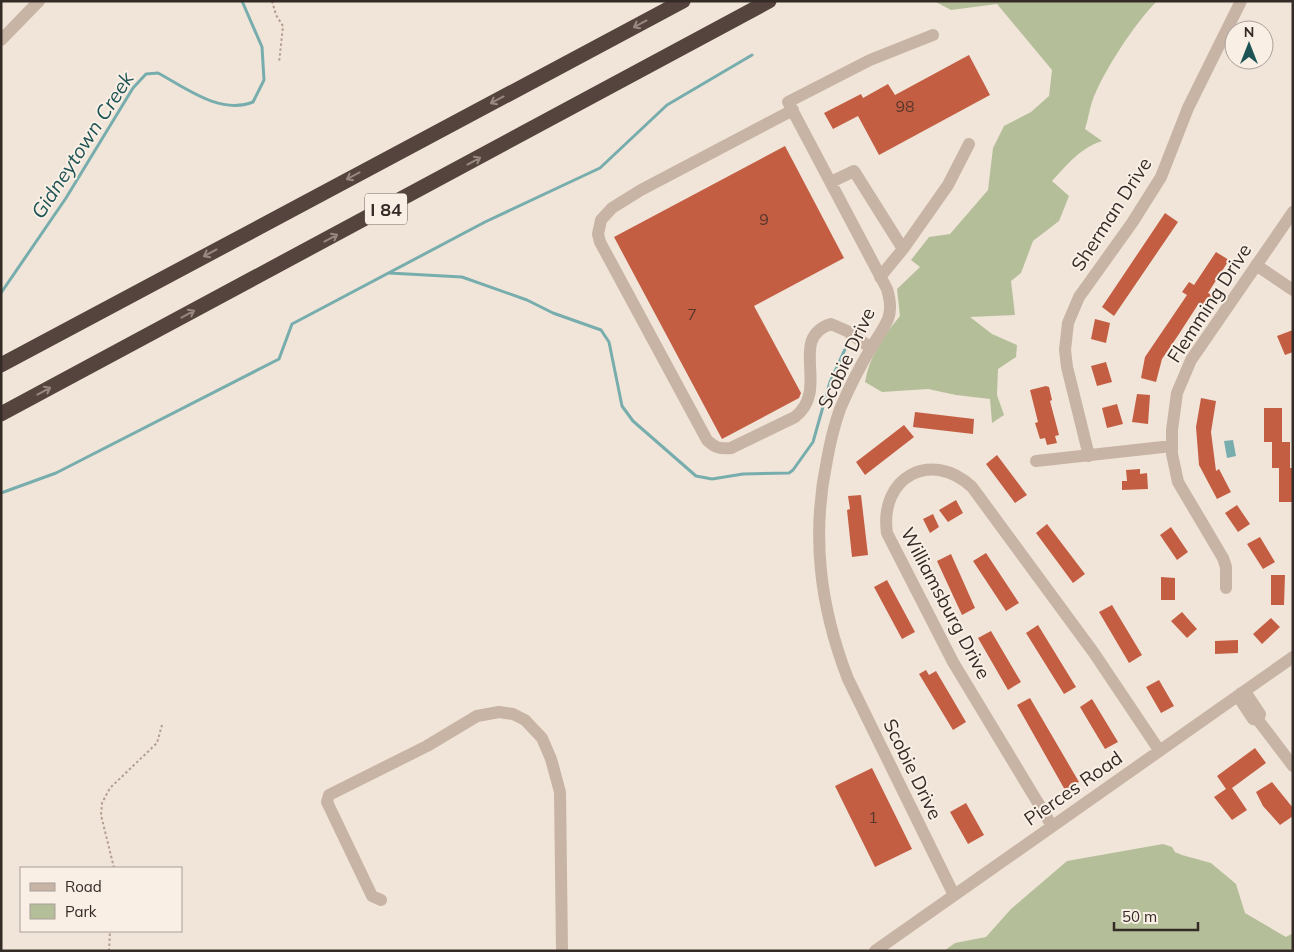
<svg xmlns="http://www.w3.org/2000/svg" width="1294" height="952" viewBox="0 0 1294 952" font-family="Mulish,sans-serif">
  <rect width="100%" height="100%" fill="#f1e5d9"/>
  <path fill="#b4bf99" d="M934,1h223c-22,22 -55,72 -65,101 -3,9 -4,18 -7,27l17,12c-22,7 -35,24 -50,40l17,15 -10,25 -26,20 -12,32 -10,8 4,34 -45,2 22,17 25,11 -1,12 -18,12 -1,26 7,20 -12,8 -2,-24 -34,-4 -28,-6 -46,3 -17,-10c4,-25 19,-47 35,-66l-3,-27 23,-22 -9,-7 18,-23 21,-3 38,-44 5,-42 11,-22 27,-14 18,-16 3,-26 -55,-66 -46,6z
    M1163,844l9,3 3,5 7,3 29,8 25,21 9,29 41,24 7,-4v18h-349l11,-8 31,-6 25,-28 56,-48z"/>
  <path fill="#78adad" d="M1233,440l3,16 -9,2 -3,-17z"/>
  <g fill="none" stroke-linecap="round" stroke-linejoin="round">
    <path stroke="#78adad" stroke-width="3" d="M389,273l73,4 65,23 26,13 48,17 8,12 13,64 11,15 63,55 16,3 31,-5 46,-1 4,-3 20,-28 17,-60 16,-35
      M1,293l65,-95 67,-110 13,-14 12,-1c28,15 62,42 95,29l11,-22 -2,-33 -20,-46
      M1,493l55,-20 223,-114 13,-35 193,-102 115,-54 67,-63 85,-50"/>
  </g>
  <path fill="#c45e43" d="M969,55l21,40 -111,60 -21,-39 -25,13 -9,-16 37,-19 2,4 25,-14 7,11z
    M785,146l59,112 -90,48 47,87 -2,5 -77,41 -108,-202z
    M1165,213l13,9 -64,94 -12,-9z
    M1216,252l13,8 -21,33 5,3 -8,11 -6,-4 -20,31 -17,25 -6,23 -15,-4 4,-21 42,-62 -5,-3 7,-10 5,3z
    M1095,319l15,4 -4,20 -15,-4z
    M1293,330v22l-8,3 -8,-19z
    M1106,362l6,20 -15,4 -6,-20z
    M1046,386l3,1 3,13 -2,1 9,34 -4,1 2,7 -10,2 -2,-7 -5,1 -5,-16 3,-1 -8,-32z
    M1137,394l13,1 -2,29 -16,-2z
    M1201,398l15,3 -5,31 5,39 3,-2 12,23 -14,7 -18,-34 -3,-38z
    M1117,404l6,20 -16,4 -5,-20z
    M1264,408h18v34h8v26h3v34h-14v-34h-7v-26h-8z
    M915,412l59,7 -1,15 -60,-7z
    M904,425l10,12 -49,38 -9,-13z
    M997,455l30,40 -12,8 -29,-39z
    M1140,469v5l7,-1 1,16 -26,1v-9h5l-1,-11z
    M861,495l7,60 -16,2 -5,-47 3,-1 -2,-13z
    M956,500l7,13 -15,9 -9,-12z
    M1237,505l13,19 -12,8 -13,-19z
    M933,514l6,13 -9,6 -7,-14z
    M1047,524l38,50 -12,9 -37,-50z
    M1171,527l17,25 -11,8 -17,-25z
    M1260,537l15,25 -12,7 -16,-25z
    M986,553l33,50 -13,8 -33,-50z
    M951,554l24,54 -13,7 -25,-54z
    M1271,575h14l-1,30h-13z
    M1161,577l14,1v22h-14z
    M887,580l28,52 -13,7 -28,-52z
    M1112,605l30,50 -13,8 -30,-51z
    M1182,612l15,17 -10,9 -16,-17z
    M1271,618l9,9 -18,17 -9,-10z
    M1038,625l38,62 -12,7 -38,-61z
    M991,631l30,51 -13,8 -30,-52z
    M1238,640v13l-23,1v-13z
    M926,670l3,5 7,-4 30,51 -13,8 -34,-56z
    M1159,680l15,26 -13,7 -15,-26z
    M1030,698l49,84 -14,8 -48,-85z
    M1092,699l26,43 -13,7 -25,-42z
    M1255,748l11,15 -34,25 15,22 -15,10 -18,-23 12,-8 -9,-13z
    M872,768l40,81 -37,18 -40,-81z
    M1272,782l21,26v8l-13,9 -17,-19 -7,-14z
    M966,803l18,32 -16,9 -18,-32z"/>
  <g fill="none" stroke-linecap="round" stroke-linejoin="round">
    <path stroke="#b49e8f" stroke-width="2" stroke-dasharray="2.5 2.5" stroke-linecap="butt" d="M272,1l4,14 7,11 -4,37
      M114,868l-13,-53 1,-12 8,-15 47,-45 5,-18
      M109,951l1,-20"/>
    <path stroke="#c8b4a5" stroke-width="12" d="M933,35l-63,25 -82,42 99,187c3,10 5,20 1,30 -4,10 -12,20 -17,29 -12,20 -22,40 -31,61 -6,17 -10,34 -13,51 -16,76 -7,147 21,219l106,216
      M1,40l38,-39
      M793,110l-152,80 -29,18 -11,12 -3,14 2,8 107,198c8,8 13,9 24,8l64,-31c36,-28 -8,-79 36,-93l16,7 24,17
      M831,182l23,-11 49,78 -23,28
      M903,249l45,-64 21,-41
      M1256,265l37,25
      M1089,456l-22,-89 -2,-17 3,-27 11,-26 53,-74 29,-46 27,-69 53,-107
      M1036,461l136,-15
      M1226,588v-21l-3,-9 -45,-76 -6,-28v-24l5,-37 14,-33 102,-148
      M1241,693v8l12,18 5,1 2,-6 -12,-18h-5
      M1258,720l35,46
      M1052,826l-99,-164 -66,-129c-8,-56 44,-84 85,-46l122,166 65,97
      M381,900l-9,-4 -45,-94 2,-7 98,-49 50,-30 22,-4 14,2 12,6 17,18 9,21 9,33 2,159
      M875,951l418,-294"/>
    <path stroke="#55443d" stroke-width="15" d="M1,365l682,-364
      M1,414l768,-413"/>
  </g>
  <defs><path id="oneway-shaft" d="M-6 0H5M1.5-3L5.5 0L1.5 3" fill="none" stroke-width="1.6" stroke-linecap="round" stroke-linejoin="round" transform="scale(1.25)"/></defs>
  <g stroke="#978880">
    <use href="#oneway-shaft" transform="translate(640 24) rotate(152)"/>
    <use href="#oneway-shaft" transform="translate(497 100) rotate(152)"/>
    <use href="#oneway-shaft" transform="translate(474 161) rotate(-28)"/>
    <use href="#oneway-shaft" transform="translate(353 176) rotate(152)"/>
    <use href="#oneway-shaft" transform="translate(331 238) rotate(-28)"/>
    <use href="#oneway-shaft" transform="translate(210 253) rotate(152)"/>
    <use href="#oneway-shaft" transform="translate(188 314) rotate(-28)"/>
    <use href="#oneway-shaft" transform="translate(44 391) rotate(-28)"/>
  </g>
  <g text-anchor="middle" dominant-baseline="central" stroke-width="4" stroke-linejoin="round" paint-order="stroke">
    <g font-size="16" fill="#58372d">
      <text x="905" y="106">98</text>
      <text x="764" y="219">9</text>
      <text x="692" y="314">7</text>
      <text x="873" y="817">1</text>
    </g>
    <rect fill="#f9efe5" stroke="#6f655f" stroke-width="1" x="365" y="193.5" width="42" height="31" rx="4"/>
    <g font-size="18" font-weight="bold" fill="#342a26">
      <text x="386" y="209">I 84</text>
    </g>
    <g font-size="19" fill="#342a26" stroke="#f9efe5">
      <text transform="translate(1111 214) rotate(-57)">Sherman Drive</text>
      <text transform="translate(1209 303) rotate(-57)">Flemming Drive</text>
      <text transform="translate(846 358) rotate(-65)">Scobie Drive</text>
      <text transform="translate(946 603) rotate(62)">Williamsburg Drive</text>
      <text transform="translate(913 769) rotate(64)">Scobie Drive</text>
      <text transform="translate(1073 788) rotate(-35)">Pierces Road</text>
    </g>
    <g font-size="20" font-style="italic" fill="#1d5355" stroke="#f9efe5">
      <text transform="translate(82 145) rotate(-57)">Gidneytown Creek</text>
    </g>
  </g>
  <rect width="1294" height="952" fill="none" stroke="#342a26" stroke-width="5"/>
  <rect x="20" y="867" width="162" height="65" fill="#f9efe5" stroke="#aaa099"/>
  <rect x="30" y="883" width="25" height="8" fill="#c8b4a5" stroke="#aaa099"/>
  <text x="65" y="892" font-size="15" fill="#342a26">Road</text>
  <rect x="30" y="904" width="25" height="15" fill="#b4bf99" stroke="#aaa099"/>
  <text x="65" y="917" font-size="15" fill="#342a26">Park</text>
  <g transform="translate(1249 45)"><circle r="24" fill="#f9efe5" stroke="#aaa099"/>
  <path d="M0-4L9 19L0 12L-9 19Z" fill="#1d5355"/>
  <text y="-8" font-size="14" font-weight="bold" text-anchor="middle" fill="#342a26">N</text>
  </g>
  <path d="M1114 922v8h84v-8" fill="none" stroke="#342a26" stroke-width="2.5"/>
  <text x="1122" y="922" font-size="15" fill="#342a26" stroke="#f9efe5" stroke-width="4" paint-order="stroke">50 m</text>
</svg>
